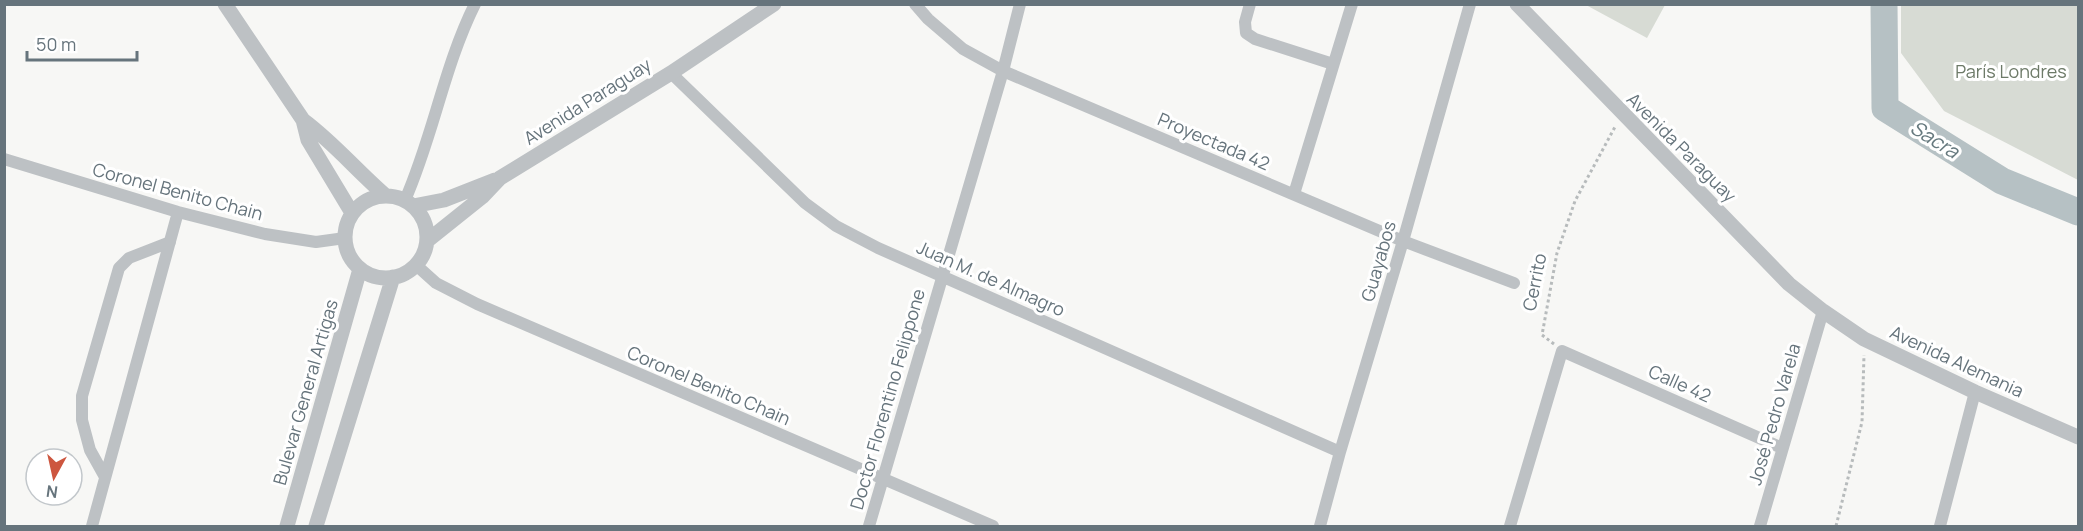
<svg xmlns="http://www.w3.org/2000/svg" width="2083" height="531" viewBox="0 0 2083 531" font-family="Manrope,sans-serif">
  <rect width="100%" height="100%" fill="#f7f7f5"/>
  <path fill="#d7dbd4" d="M1586,5l79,-1v1l-18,33z
    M1901,5h177v175l-134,-69 -43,-58z"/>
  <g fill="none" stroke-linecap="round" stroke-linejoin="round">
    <path stroke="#b6c1c4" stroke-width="27" d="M1884,4l1,104 117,73 76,31"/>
    <path stroke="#b7bbbc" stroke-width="3" stroke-dasharray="3 3" stroke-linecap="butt" d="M1554,344l-12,-9 15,-82 18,-52 41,-76
      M1836,526l26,-104 2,-67"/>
    <path stroke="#bdc1c4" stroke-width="12" d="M915,4l13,15 35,30 40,22 400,170 111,42
      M1250,4l-5,18 1,11 9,6 78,25
      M671,73l134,130 31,23 42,22 462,204
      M4,159l174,53 87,22 51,8 29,-4
      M1294,194l58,-190
      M405,200c28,-63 39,-134 70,-196
      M416,265l20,18 41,21 516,222
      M105,477l-15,-27 -8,-30v-24l37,-128 10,-10 41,-16
      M92,526l86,-314
      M869,526l134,-455 17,-67
      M1320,526l20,-74 63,-211 67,-237
      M1510,526l52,-175 220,97
      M1760,526l63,-215
      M1940,526l35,-134"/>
    <path stroke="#bdc1c4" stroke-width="15" d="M225,4l78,116 5,20 44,73
      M1517,4l272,280 34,27 41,28 111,53 103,45
      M303,120c30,22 54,51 83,76
      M345 237a41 41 0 1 1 82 0a41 41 0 1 1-82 0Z
      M413,206l31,-6 51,-20
      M427,241l55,-44 18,-19 171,-105 103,-69
      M287,526l73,-257
      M316,526l77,-249"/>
  </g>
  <g text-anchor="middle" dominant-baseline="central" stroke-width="6" stroke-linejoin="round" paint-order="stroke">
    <g font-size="18" fill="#6d7a68" stroke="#fff">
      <text x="2011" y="71">París Londres</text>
    </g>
    <g font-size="18" fill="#66747c" stroke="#fff">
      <text transform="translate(587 101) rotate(-32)">Avenida Paraguay</text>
      <text transform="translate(1214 141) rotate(23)">Proyectada 42</text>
      <text transform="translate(1682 147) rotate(45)">Avenida Paraguay</text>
      <text transform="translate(178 191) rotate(15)">Coronel Benito Chain</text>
      <text transform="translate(1378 261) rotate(-74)">Guayabos</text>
      <text transform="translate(991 278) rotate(24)">Juan M. de Almagro</text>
      <text transform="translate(1534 282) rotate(-79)">Cerrito</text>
      <text transform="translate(1957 361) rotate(25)">Avenida Alemania</text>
      <text transform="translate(1680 383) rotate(24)">Calle 42</text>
      <text transform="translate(709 385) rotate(23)">Coronel Benito Chain</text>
      <text transform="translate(305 392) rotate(-74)">Bulevar General Artigas</text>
      <text transform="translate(887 399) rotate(-74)">Doctor Florentino Felippone</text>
      <text transform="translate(1774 414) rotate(-74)">José Pedro Varela</text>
    </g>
    <g font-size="20" font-style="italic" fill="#66797e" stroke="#fff">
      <text transform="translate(1935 139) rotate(32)">Sacra</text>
    </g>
  </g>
  <rect width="2083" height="531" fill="none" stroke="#66747c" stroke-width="12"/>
  <g transform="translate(54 477) rotate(188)"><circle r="28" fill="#ffffff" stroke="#c2c7cb" stroke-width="1.5"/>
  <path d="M0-4.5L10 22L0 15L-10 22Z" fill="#cd563f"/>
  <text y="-9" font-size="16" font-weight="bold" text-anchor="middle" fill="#66747c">N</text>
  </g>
  <path d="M27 51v9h110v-9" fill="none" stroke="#66747c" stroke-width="3"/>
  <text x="36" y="51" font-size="18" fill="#66747c" stroke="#ffffff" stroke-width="4.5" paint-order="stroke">50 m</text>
</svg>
